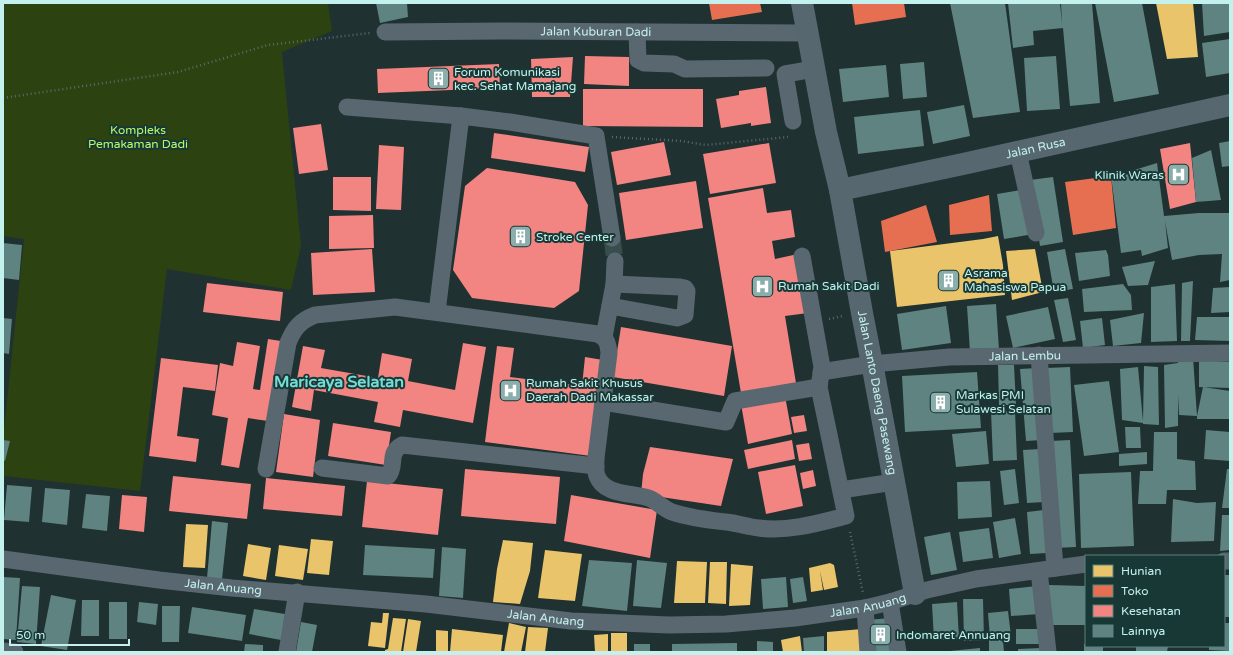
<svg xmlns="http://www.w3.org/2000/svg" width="1233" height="655" viewBox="0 0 1233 655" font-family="'Varela Round',sans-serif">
  <rect width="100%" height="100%" fill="#1f3130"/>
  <path fill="#2c4311" d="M3,3h325l4,28 -50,21 19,194 -10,44 -124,-21 -27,222 -137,-15v-37l21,-200 -21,-3z"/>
  <path fill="#e9c46a" d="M1156,3h37l5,54 -31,2z
    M998,236l5,29 2,30 -108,12 -7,-56 93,-12z
    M1035,249l8,43 -31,8 -6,-49z
    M186,524l22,1 -3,43 -22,-1z
    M311,539l22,2 -4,34 -22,-2z
    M503,540l30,3 -3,28 -10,33 -27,-2 4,-33z
    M248,544l23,4 -5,32 -23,-4z
    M279,545l29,4 -5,31 -28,-4z
    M545,550l37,4 -7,47 -37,-3z
    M677,561l30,1 -2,41h-31z
    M710,562h17l-1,42 -18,-1z
    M830,563l4,2 4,22 -14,3 -4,-19 3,19 -12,2 -2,-24z
    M731,564l22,2 -3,39 -21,1z
    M383,613h6l-4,35 -17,-2 3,-24 11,1z
    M393,618l13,1 -5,33h-16v-2l3,-1z
    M408,619l13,2 -5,31h-13z
    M509,623l17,4 -5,25h-17z
    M528,627l20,1 -3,24h-20z
    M452,629l51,6 -2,17h-51z
    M862,629v23h-35v-20z
    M436,630l12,1v21h-12z
    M611,633h16v19h-16z
    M608,634v18h-13l-1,-17z
    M800,636l2,16h-19l-2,-12z"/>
  <path fill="#e76f51" d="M709,3h51l2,9 -50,8z
    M852,3h52l2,14 -51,8z
    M1111,176l5,52 -43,7 -8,-53z
    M989,195l3,36 -42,4 -1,-30z
    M926,205l11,37 -52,10 -4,-31z"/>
  <path fill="#f28482" d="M585,56l44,1v29l-45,-2z
    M573,57l-3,40h-38l-1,-38z
    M499,64l1,24 -122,5 -1,-24z
    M766,87l5,36 -20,3v-3l-30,5 -5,-29 23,-4v-4z
    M583,89h120v38l-120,-1z
    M321,124l7,46 -29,4 -6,-46z
    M494,133l95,14 -4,25 -94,-14z
    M664,142l7,33 -54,10 -6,-33z
    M769,143l7,40 -66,11 -7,-40z
    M1190,143l6,59 -26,7 -10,-60z
    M379,145l25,2 -3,63 -25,-1z
    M487,168l88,14 13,23 -9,86 -25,17 -82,-10 -19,-28 12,-84z
    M333,177h38v34l-38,-1z
    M696,181l7,47 -77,12 -7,-47z
    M763,188l4,25 24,-3 4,27 -23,4 3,18 23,-5 10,59 -23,3 11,67 -55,10 -33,-195z
    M373,215l1,33 -45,1v-33z
    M372,249l3,43 -62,3 -2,-42z
    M207,283l76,9 -3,29 -77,-9z
    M621,327l111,19 -8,50 -111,-19z
    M268,339l13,2 -13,80 -20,-3 -9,50 -18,-3 7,-47 -16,-3 8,-52 13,3 4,-24 23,4 -7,43 7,1z
    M463,343l23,4 -13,76 -70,-13 -3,17 -26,-5 4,-20 -64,-12 -3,21 -19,-4 11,-61 22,4 -4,18 57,10 4,-25 30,6 -4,22 47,9z
    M497,346l17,2 -4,29 72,9 3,-29 18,3 -12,96 -106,-14z
    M161,358l57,7 -3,26 -32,-4 -6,49 22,3 -3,23 -47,-6z
    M785,396l7,38 -44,10 -7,-40z
    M284,414l36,6 -7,57 -37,-5z
    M804,415l3,16 -13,2 -3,-16z
    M333,423l58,9 -5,33 -58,-9z
    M792,440l3,19 -47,10 -4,-19z
    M809,443l3,16 -13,2 -3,-16z
    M650,447l83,12 -12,47 -80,-12 2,-20z
    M795,465l8,41 -37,8 -8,-42z
    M465,469l95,8 -4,47 -95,-8z
    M813,470l3,16 -13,3 -3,-16z
    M173,476l78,8 -4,35 -78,-8z
    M266,478l79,8 -3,30 -79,-7z
    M367,481l76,8 -5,46 -76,-8z
    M122,495l25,2 -3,35 -25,-3z
    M571,495l86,15 -7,48 -86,-17z"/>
  <path fill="#5e8380" d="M376,3h31l1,14 -28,6z
    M950,3h55l15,109 -47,6z
    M1008,3h52l2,21 -1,-20 31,-1 8,100 -30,3 -7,-78 -30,3 1,14 -21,3z
    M1095,3h47l17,91 -45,8z
    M1202,3h28v29l-26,4z
    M1230,39v34l-24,4 -4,-34z
    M1056,56l4,53 -33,2 -3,-53z
    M924,62l3,35 -24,2 -3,-35z
    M886,65l3,32 -46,5 -4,-33z
    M964,105l6,31 -37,8 -6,-32z
    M920,110l4,36 -66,8 -4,-37z
    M1230,141v25l-8,1 -3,-24z
    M1211,150l10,50 -25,2 -4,-44z
    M1157,163l7,53 35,-3h31v67l-10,2 2,-28 -23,1 -27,5 -7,-39 3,27 -26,8 -1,-6 -20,3 -10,-77 20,-2v-3z
    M1053,177l10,65 -23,4 -10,-66z
    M1026,189l8,45 -30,5 -7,-45z
    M3,243l19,2 -3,35 -16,-2z
    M1065,249l8,40 -19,3 -7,-40z
    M1106,250l2,5 2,21 -31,5 -4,-28z
    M1155,261l-7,24 -20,1 -6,-19z
    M1193,281l-3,60h-9l1,-58z
    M1123,284l8,11 1,15 -48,2 -2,-23z
    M1175,284l2,57 -26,1v-55z
    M1230,287v25l-19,1 2,-25z
    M1068,298l8,42 -13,2 -9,-42z
    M996,304l3,46 -29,2 -3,-46z
    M946,306l5,37 -49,7 -5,-36z
    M1048,307l7,32 -42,9 -7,-32z
    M1144,313l-3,30 -28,3 -3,-26z
    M1197,317h33v24l-35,-1z
    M3,318l9,1 -3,35 -6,-1z
    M1102,318l3,27 -22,3 -3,-27z
    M1193,357l4,59 6,-29 27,4v28h-33v-3l-18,-1 -1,-20v31l-13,2 -1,-63 14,-2v-5z
    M1199,360l31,2v26l-31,-1z
    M998,365h16l2,40h-17z
    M1144,366l14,1 1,58 -16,-1v-1l-21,-3 -2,-51 18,-2 5,54z
    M1070,367l3,65 -23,1 -4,-65z
    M1037,368l5,72 -16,1 -6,-72z
    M977,372l4,56 -76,4 -3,-56z
    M1109,381l10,71 -35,4 -10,-71z
    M991,411h24l2,49 -24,1z
    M1125,427h15l1,21h-15z
    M1206,430l24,2v29l-26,-2z
    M986,431l3,33 -33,3 -4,-33z
    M1154,432h23v27l18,2 1,29h-29l-1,14h-28l2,-33h13z
    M3,440l7,1 -5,20 -2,-1z
    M1070,440l6,107 -21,1 -5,-107z
    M1040,449l4,53 -17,1 -4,-53z
    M1147,452v12l-28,2v-12z
    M1015,469l4,34 -15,2 -4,-34z
    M1227,469h3v39h-8z
    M1131,472l3,74 -53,2 -2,-74z
    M990,481l2,36 -34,2 -1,-37z
    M7,485l25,2 -3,35 -25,-2z
    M45,488l25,2 -3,35 -25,-3z
    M86,494l24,2 -3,35 -25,-3z
    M1173,499l24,4 19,-1 -2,39 -43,1z
    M1044,510l3,43 -17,1 -3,-42z
    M1222,515h8v35l-10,1z
    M1015,518l6,36 -22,4 -6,-36z
    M212,521l16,2 -6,56 -15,-1z
    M989,528l4,30 -30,4 -4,-30z
    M950,532l7,38 -26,5 -7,-38z
    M365,545l70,4 -2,29 -70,-3z
    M442,547l24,2 -3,49 -24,-2z
    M589,560l43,3 -5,48 -45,-5z
    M637,560l30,3 -6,45 -28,-2z
    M1224,575h6v42h-6z
    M3,577l17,1 -4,62 -13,-1z
    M786,577l2,30 -25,2 -2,-30z
    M803,577l4,24 -14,2 -3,-24z
    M1049,585l37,1v39h-38z
    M22,586l18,1 -4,57 -19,-2z
    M1037,586l2,28 -28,2 -2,-27z
    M51,595l25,5 -9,50 -26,-4z
    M963,599h20l1,41 -20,1z
    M82,600h17v36h-18z
    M109,602h18v37h-18z
    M139,602l19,2 -2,21 -19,-3z
    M957,602l2,37 -25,1 -2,-36z
    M162,606h18l-1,36h-17z
    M192,607l54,8 -4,26 -54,-8z
    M254,609l31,5 -4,26 -32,-6z
    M1008,611l3,25 -21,2 -2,-25z
    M890,618l2,33 -23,1 -2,-32z
    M301,622l16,3 -5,27h-16z
    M1224,623h6v28l-21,-1v-4h15z
    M1016,629h24v15h-24z
    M824,636v16h-20l-1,-14z
    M989,640h14l1,12h-15z
    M757,641l16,1v10h-16z
    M737,643v9h-65v-8z
    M245,644l18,1v7h-19z
    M634,644h16v8h-16z
    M1084,644h2v2h17v6h-19z
    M1136,646h32l-1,6h-31z
    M980,648v4h-30v-1z
    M1041,648l1,4h-24v-3z"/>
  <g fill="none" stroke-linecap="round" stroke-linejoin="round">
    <path stroke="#384e4c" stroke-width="17" stroke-dasharray="17 8" stroke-linecap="butt" d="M612,238l3,23"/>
    <path stroke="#5c696f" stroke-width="2.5" stroke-dasharray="1 3" stroke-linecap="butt" d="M3,98l175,-26 90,-27 102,-12
      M612,137l69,4 25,4 82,-8
      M829,319l14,-3
      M850,532l13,61"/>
    <g stroke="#596770" stroke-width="17">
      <path id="s1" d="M385,32l116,-1 305,2"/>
      <path d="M637,32l1,28 6,3 30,1 11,5 81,-1"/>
      <path d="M347,107l114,9 49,6 86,14 16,102"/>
      <path d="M793,121l-8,-47 29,-5"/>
      <path d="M1018,152l18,81"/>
      <path d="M610,306l67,12 8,-3 2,-24 -2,-3 -5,-1 -66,-3"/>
      <path d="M437,312l24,-196"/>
      <path d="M604,337l10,-53 1,-23"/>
      <path d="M1039,355l16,213"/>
      <path id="s2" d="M821,372l51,-8 77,-7 281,-4"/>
      <path d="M603,402l123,20 9,-21 84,-14"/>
      <path d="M322,468l66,8c9,-10 -1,-23 14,-31l194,21"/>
      <path d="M266,469l22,-126c6,-15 12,-22 27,-28l80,-8 203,27c9,5 10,9 11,19l-13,105c0,6 -1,13 1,18 8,21 38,16 54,23 8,4 13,10 21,13 17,6 36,8 54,10 11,1 22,5 33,6 29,4 60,-5 87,-12l-27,-129 3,-20 -20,-111"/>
      <path d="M841,490l53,-8"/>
      <path id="s3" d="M3,559l156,21 73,8 194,16 145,17 98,4 57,-1 69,-6 70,-10 25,-6 37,-12 49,-11 110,-15"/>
      <path d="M1224,561h6"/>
      <path d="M1039,571l9,81"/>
      <path d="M890,602l8,50"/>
      <path d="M865,608l3,44"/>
      <path d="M3,651l12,1"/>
      <path d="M287,652l10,-60"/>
    </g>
    <g stroke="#56676f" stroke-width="22">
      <path id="s4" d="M802,3l24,129 14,58 22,123 12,61 41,220"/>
      <path id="s5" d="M840,190l123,-26 267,-59"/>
    </g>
  </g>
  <defs>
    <symbol id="building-square" viewBox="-11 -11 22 22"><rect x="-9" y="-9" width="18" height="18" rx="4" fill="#8aaeab" stroke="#183836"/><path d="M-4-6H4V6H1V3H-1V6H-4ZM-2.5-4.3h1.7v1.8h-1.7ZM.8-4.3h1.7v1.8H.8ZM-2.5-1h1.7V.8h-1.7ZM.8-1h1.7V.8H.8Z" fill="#fff"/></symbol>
    <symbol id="hospital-square" viewBox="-11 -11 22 22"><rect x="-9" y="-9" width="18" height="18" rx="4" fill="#8aaeab" stroke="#183836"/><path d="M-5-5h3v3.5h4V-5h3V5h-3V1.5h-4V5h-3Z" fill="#fff"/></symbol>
  </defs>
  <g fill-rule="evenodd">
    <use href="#building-square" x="426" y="66" width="25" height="25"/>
    <use href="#hospital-square" x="1166" y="162" width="25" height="25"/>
    <use href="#building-square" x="508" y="224" width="25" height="25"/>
    <use href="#building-square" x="936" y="268" width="25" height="25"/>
    <use href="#hospital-square" x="750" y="274" width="25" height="25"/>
    <use href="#hospital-square" x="498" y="378" width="25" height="25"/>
    <use href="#building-square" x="928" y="390" width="25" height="25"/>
    <use href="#building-square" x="868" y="622" width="25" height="25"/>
  </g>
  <g text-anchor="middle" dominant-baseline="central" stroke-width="4" stroke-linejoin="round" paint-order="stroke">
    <g font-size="12" fill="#c3f1ed" stroke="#183836">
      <text stroke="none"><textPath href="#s1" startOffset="211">Jalan Kuburan Dadi</textPath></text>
      <text stroke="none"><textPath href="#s5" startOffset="200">Jalan Rusa</textPath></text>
      <text stroke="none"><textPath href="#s2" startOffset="205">Jalan Lembu</textPath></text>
      <text stroke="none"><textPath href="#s4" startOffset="397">Jalan Lanto Daeng Pasewang</textPath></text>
      <text stroke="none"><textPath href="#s3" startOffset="222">Jalan Anuang</textPath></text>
      <text stroke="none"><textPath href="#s3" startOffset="870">Jalan Anuang</textPath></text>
      <text stroke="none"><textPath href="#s3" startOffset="546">Jalan Anuang</textPath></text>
    </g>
    <g font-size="12" fill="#c3f1ed" stroke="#183836" text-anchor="start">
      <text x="454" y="72">Forum Komunikasi<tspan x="454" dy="14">kec. Sehat Mamajang</tspan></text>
      <text x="1164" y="175" text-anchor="end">Klinik Waras</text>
      <text x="536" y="237">Stroke Center</text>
      <text x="964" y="273">Asrama<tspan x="964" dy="14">Mahasiswa Papua</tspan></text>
      <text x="778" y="286">Rumah Sakit Dadi</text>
      <text x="526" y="383">Rumah Sakit Khusus<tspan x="526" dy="14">Daerah Dadi Makassar</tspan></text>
      <text x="956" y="395">Markas PMI<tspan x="956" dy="14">Sulawesi Selatan</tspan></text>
      <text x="896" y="635">Indomaret Annuang</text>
    </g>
    <g font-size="12" fill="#b8f868" stroke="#183836">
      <text x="138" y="130">Kompleks<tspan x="138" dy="14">Pemakaman Dadi</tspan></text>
    </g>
    <g font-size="16" font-weight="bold" fill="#75dbd5" stroke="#183836">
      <text x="339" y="382">Maricaya Selatan</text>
    </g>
  </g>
  <rect width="1233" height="655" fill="none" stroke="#c3f1ed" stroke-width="8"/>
  <rect x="1085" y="555" width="140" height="92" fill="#183836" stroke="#5c827f"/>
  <rect x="1093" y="565" width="20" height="12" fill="#e9c46a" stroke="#5c827f"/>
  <text x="1121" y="575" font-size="12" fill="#c3f1ed">Hunian</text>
  <rect x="1093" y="585" width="20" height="12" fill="#e76f51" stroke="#5c827f"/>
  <text x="1121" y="595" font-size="12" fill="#c3f1ed">Toko</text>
  <rect x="1093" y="605" width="20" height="12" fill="#f28482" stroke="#5c827f"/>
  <text x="1121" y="615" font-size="12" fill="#c3f1ed">Kesehatan</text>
  <rect x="1093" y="625" width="20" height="12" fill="#5e8380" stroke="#5c827f"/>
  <text x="1121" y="635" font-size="12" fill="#c3f1ed">Lainnya</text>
  <path d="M10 639v6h119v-6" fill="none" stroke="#c3f1ed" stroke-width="2"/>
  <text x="16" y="639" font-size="12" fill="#c3f1ed" stroke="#183836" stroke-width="3" paint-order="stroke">50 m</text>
</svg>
